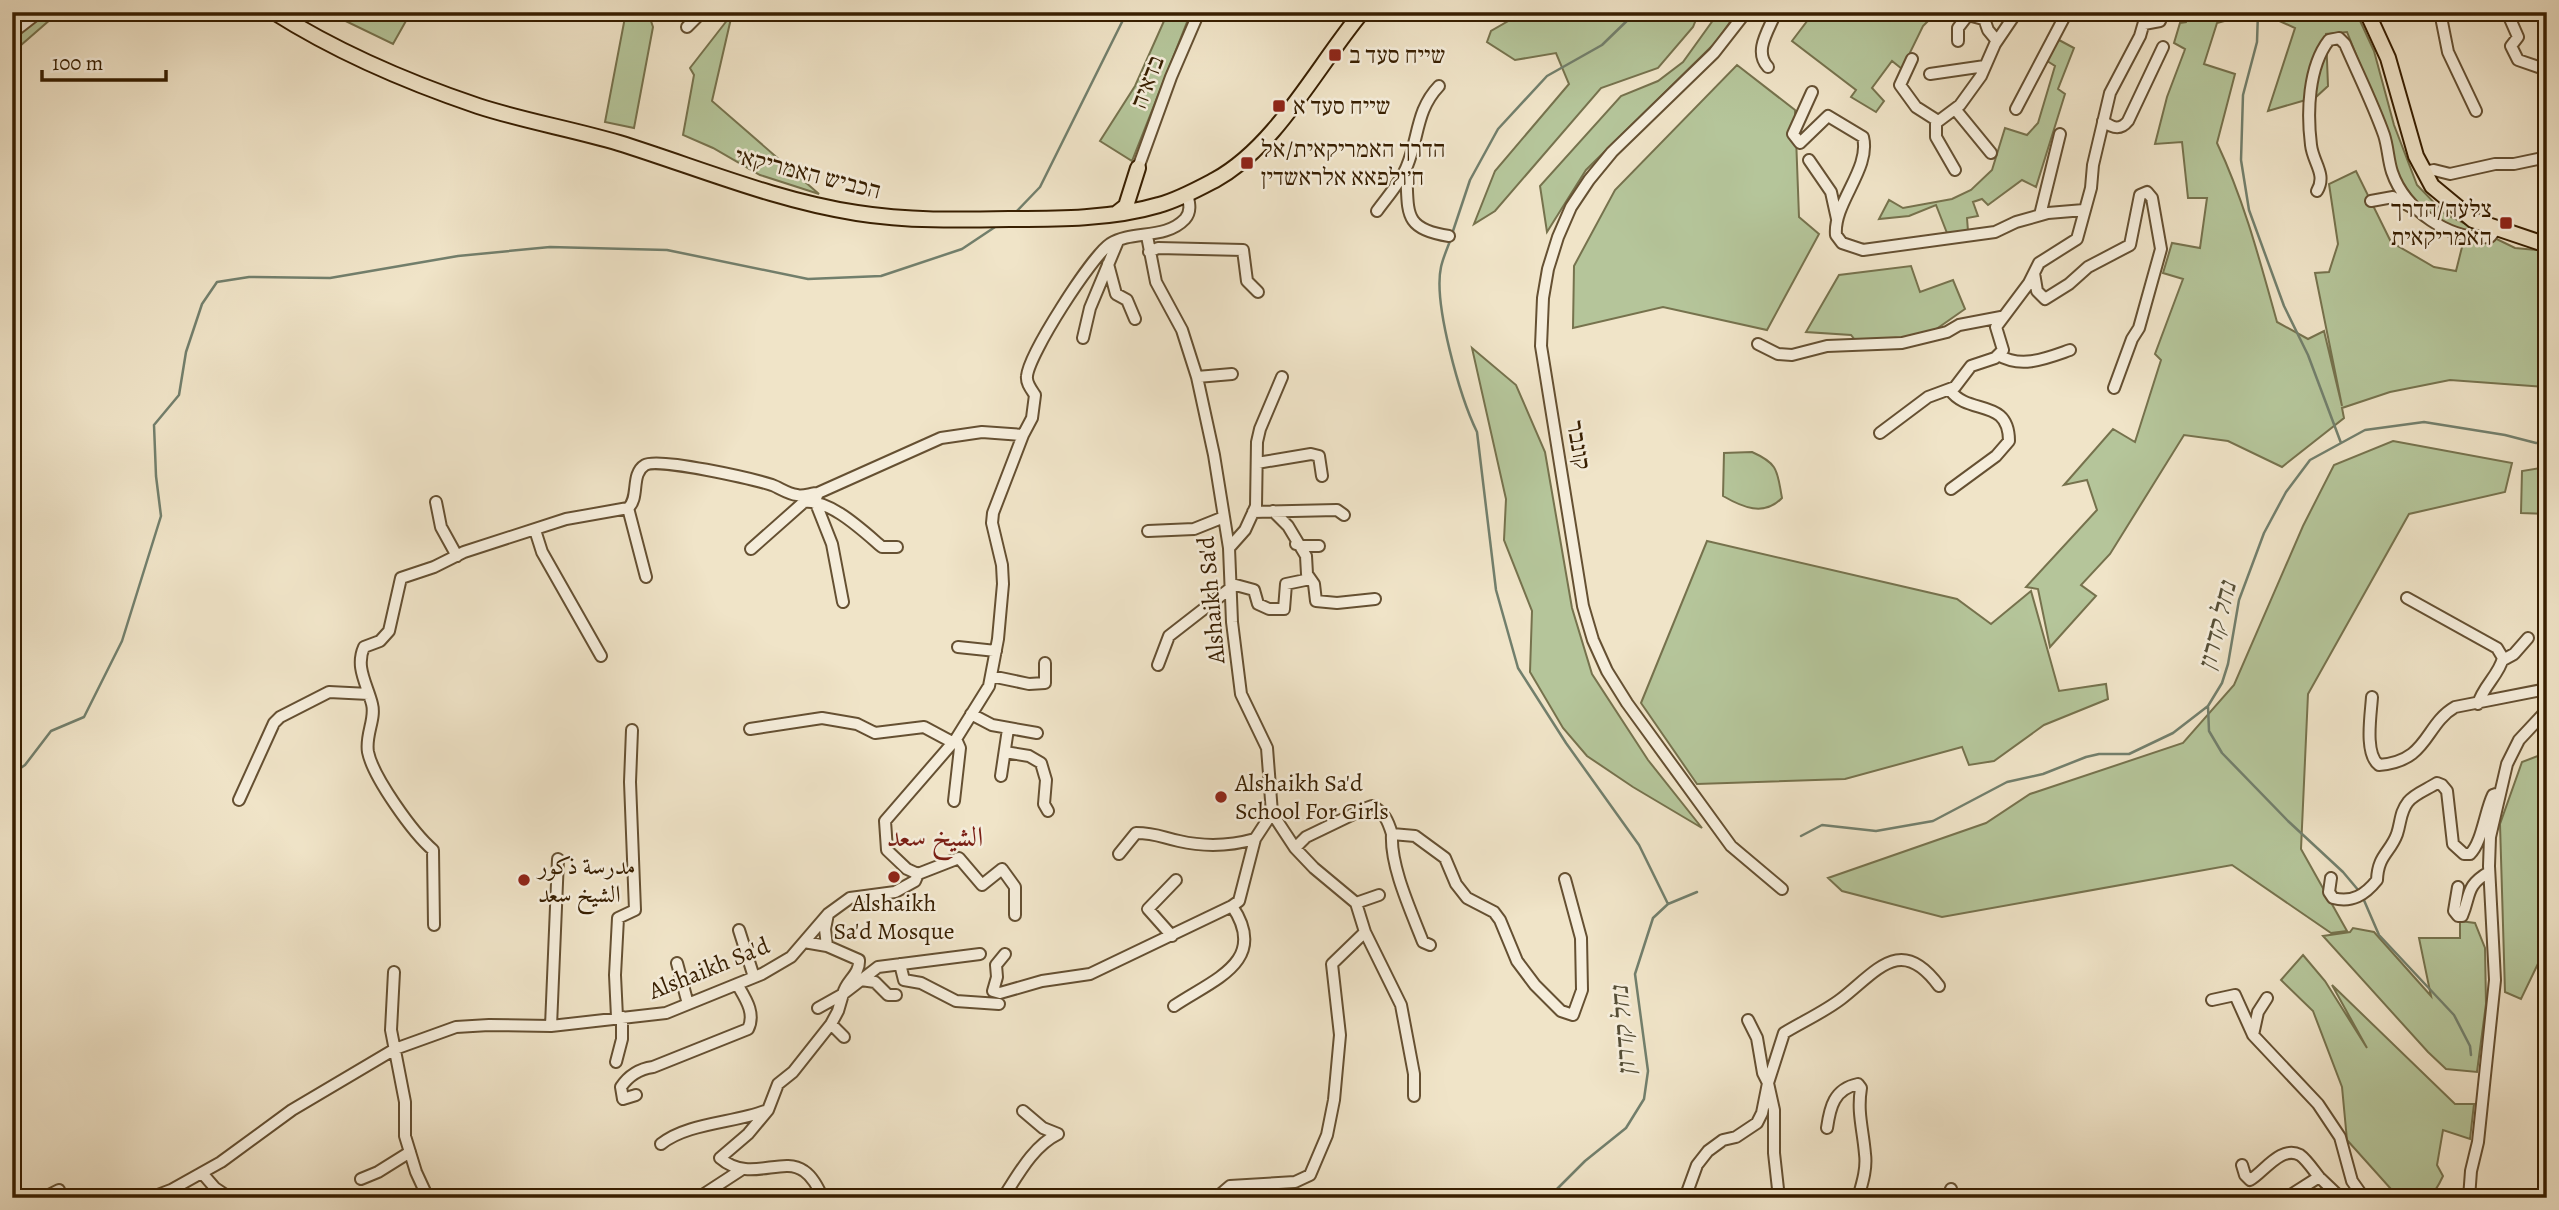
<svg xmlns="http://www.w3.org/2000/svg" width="2559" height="1210" viewBox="0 0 2559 1210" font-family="Alegreya,Amiri,'Frank Ruhl Libre',serif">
  <rect width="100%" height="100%" fill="#f0e4c8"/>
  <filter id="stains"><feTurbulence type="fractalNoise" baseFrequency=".00286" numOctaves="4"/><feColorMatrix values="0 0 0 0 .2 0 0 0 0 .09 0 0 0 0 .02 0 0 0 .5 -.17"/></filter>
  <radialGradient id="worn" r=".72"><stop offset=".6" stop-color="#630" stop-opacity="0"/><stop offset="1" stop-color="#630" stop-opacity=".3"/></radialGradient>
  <path fill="#b5c59a" stroke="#76724d" stroke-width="2" fill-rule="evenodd" d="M12,12h47l-39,34 -8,12z
    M327,12h84l-18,32z
    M626,12h22l5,15 -19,101 -29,-6z
    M1168,12h23l-59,149 -32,-20 35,-55z
    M1524,12h175l-6,15 -35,41 -57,20 -106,123 -21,13 21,-53 74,-87 -13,-31 -41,7 -28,-18 4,-11z
    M1719,12h18l-21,30 -130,128 -39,62 -7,-46 81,-90 37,-15 25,-19z
    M1814,12h113l4,6 -8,8 -21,43 -10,-8 -20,27 12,13 -8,11 -25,-15 5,-7 -64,-49z
    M2190,12h166l18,39 20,74 23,60 28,29 70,34 32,3v136l-97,-7 -60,12 -48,16 2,10 -62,49 -54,-26 -44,-6 -74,119 -29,31 15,11 -46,51 -12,-58 -12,-2 71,-77 -10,-30 -23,5 49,-56 22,13 26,-82 -6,-6 28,-75 -20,-6 9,-30 28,5 7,-50h-19l-6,-56 -27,2 12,-47 17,-45 1,-3 -11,-6 6,-20 6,-1zM2254,13l12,2 29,13 -27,83 48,-14 12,-11 -2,-52 21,-2 32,80 21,67 36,52 27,12 -7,28 -22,-4 -43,-25 -35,-71 -27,13 9,60 -9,28 -14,1 27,133 -18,-75 -16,8 -31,-17c-17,-61 -33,-122 -60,-179l18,-69 -31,-10 13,-41z
    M732,14l-20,87 107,93 -59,-19 -47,-27 -30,-13 11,-60 -4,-7z
    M2059,40l15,8 -16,41 7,5 -29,93 -14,-7 -34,25 -6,-6 -9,3 5,14 -11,2 1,13 -21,2 -11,-28 -27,11 -30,3 10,-19 14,8 49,-9 19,-9 21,-20 13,-42 22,7 11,-12 17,-57 -11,-7z
    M1737,65l58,45 4,107 20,17 -52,96 -104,-23 -90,21 1,-62 41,-76z
    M1911,266l9,26 33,-12 12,29 -33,23 -45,9 -32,-1 -4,-5 -45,-3 33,-57z
    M1472,348l44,37 29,67 27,156 20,66 56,86 54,68 -69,-41 -46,-31 -24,-28 -33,-56 2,-61 -28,-71 2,-41z
    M2393,441l119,22 -7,29 -96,22 -101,180 -7,155 46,82 -16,2 -99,-68 -290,52 -100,-26 -14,-13 158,-55 44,-29 153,-51 51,-58 69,-159 31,-61z
    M1752,452c27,12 25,19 30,46 -18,19 -40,9 -59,-2l1,-43z
    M2547,467v47l-26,-1 1,-42z
    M1707,541l250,58 34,25 40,-33 28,100 47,-7 2,15 -64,26 -50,36 -25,4 -7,-18 -117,32 -148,5 -56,-81z
    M2543,754l4,1v190l-26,54 -16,-7 -5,-168 22,-62z
    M2460,921l15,2 10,25 1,56 -9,68 -31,-3 -18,-17 -105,-116 27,-4 3,-4 21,4 57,64 -12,-58h41z
    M2303,955l22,26 42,67 -35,-63 123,119h19l-4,35 -27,-9 -6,35 6,11c-13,28 -16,22 -44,22l-52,-58 -5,-53 -29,-76 -32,-31z"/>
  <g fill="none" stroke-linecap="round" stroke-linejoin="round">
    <path stroke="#727f6c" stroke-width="2.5" d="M2258,12l-1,30 -14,53 -2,65 8,50 35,96 24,49 33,88
      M1015,213l25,-26 87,-175
      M1452,234l18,-54 28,-51 49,-53 55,-31 34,-33
      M1450,241c-3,8 -7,17 -9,26 -8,36 19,130 36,165l19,158 22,78 48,75 73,102 29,59
      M2208,706l1,25 13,22 66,68 55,51 16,19
      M12,774l13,-9 26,-34 33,-14 38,-76 39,-125 -5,-40 -2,-51 25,-30 7,-43 16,-48 15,-22 32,-5 81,1 128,-22 92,-9 117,3 141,29 73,-3 81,-27 36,-24
      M1801,836l21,-11 54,6 57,-10 74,-39 36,-8 43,-17 13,-3h30l44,-21 35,-27 14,-23 6,-19 11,-64 25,-67 22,-41 24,-32 55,-30 59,-8 81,13 31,8 11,-1
      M2363,898l16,37 75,80 16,31 1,9
      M1548,1198l37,-37 41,-33 18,-29 4,-28 -13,-97 18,-56 15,-14 29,-12"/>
    <defs>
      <path id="minor" d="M1746,12l-32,41 -102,99 -23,28 -18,27 -13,30 -10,32 -5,29 -2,48 42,260 10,34 14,31 20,32 104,143 51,43
        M2440,12l8,40 28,59
        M2507,12l11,25 -7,9 7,14 29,10
        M1982,13l6,17 9,11
        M2144,24l16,-3 3,-9
        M687,27l15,-15
        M12,33l27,-21
        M1958,41v-13l10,-13 15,4
        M1912,59l-12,26 16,22 22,14
        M1768,67c-15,-16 1,-37 8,-55
        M1930,74l55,-8
        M1812,92l-19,42 7,9 28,-27 35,21c8,32 -30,66 -27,98l6,8 21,7 132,-18 21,-10 32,-9 36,-3
        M1955,109l36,44
        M2016,109l51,-97
        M2103,121c9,7 17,10 25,0l35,-74
        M1809,160l22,32 6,27
        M1138,168l33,-91 28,-65
        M1406,170c3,41 -5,59 43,66
        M1955,170l-19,-33v-14l24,-18 21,-29 14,-32 21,-31
        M2424,172l10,-2 16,4 45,-10h19l33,-7
        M2317,191c10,-17 -4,-28 -6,-46 -4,-32 -3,-78 18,-105l10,-2 6,6c13,30 28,60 39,91 4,12 4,25 8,37 13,38 58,69 98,65l7,-9
        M2371,201l22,-4 18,10
        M1377,211c10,-14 24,-29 30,-45 12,-29 9,-56 32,-80
        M2040,215l20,-81
        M1147,236l9,46 26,48 15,47 17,78 15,93 3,74 9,72 26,54 5,65 23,35 19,20 42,35 9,29 36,73 13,69v22
        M1149,252l9,-4 85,2 4,31 11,11
        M1108,264l8,30 11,6 8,19
        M2034,273l3,18 8,8 24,-15 19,-17 42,-22 10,-50 7,-3 5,6 9,51 -22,79 -7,11 -18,49
        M1083,338l7,-30 28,-67
        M1758,344l20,10 14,1 35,-9 75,-3 45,-11 12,-7 42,-8
        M1998,355c24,14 49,3 72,-5
        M1197,377l35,-3
        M1950,390c18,26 59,7 59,51l-13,15 -45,33
        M1880,433l48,-36 27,-10 16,-21 24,-8 8,-8 -7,-23 33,-44 10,-20 38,-24 14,-51 2,-23 17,-72 30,-57 7,-24
        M1257,463l54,-9 8,2 3,20
        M436,502l5,25 16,29
        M628,508l18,69
        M1273,511l15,15 18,30 1,18 7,10 2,17 21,2 38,-4
        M1253,512l84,-2 7,5
        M535,530l7,22 59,104
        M1148,531l46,-2 30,-12
        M1296,544l7,2h16
        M1229,548l16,-18 11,-24 1,-64 3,-13 22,-52
        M751,549l53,-47c26,-3 58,28 78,45h15
        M1232,584l22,6 4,14 11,5h15l2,-25 24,-5
        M2407,598l90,50 6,10c-4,17 -20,28 -25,46
        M843,602l-11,-58 -17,-43 3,-8 123,-55 41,-6 41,3
        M2544,617l3,-2
        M958,647l38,4
        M2503,660l11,-6 14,-16
        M1158,665l11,-29 63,-49
        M991,676l38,8 16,-1v-20
        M2372,697c-1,17 -8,57 7,68 50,-4 45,-40 76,-58l92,-18
        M971,714l21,11 45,8
        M750,729l72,-11 35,6 18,9 49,-6 28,15
        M1005,752l24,4 12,7 5,17 -2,24 4,7
        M1001,776l7,-47
        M239,800l35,-77 6,-6 49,-25 40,2
        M954,801l6,-53 -4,-9
        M1392,834c-2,32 19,77 31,108l7,3
        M1295,848l11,-11 58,-28 8,-3c13,7 16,15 20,28l23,2 30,22 11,26 11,14 27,14 6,8 17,41 18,24 26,26 12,4 9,-25 -1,-52 -16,-59
        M1119,854l17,-21c19,0 25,4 43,8 26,6 51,5 76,-2
        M918,874l41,-16 23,27 20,-16 13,18v28
        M2331,878l-2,14 4,6c19,5 32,-3 44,-18 1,-25 13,-27 20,-46 4,-12 3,-22 11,-32 6,-8 20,-13 29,-19l5,2 5,6 6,53 11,10h6c12,-11 15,-43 23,-59l3,-1
        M2458,887l-4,24 4,5h4c9,-21 3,-30 27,-44
        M1356,903l23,-8
        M434,925l-1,-75c-20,-17 -60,-73 -65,-98 -3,-17 8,-33 4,-48 -5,-20 -17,-37 -8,-57l16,-6 9,-10 12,-53 33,-11 30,-15 102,-33 62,-11c12,-10 2,-34 17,-43 13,-8 108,14 127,20 8,3 16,9 25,10 6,2 14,-2 21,-2
        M739,930l15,47
        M1172,936l-24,-27 28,-29
        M804,942l23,4 32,14c1,15 -13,20 -16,34l-25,14
        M827,946l-2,-17 3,-15
        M1005,954l-9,11 1,12 -4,14 7,2 42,-12 48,-7 142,-68 7,-5 16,-62 17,-26
        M677,963l11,41
        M900,964l4,16 17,3 35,18 43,3
        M394,972l-3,58 14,72v34l11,36 12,26
        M861,980l14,2 13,13h8
        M2267,998l-9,14 -5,23 65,69 22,33 12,44 12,17
        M2212,1000l23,-5 18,40
        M1174,1006c38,-26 96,-44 58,-100
        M617,1017l-2,-42 3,-57 17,-8 -5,-128 2,-52
        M831,1024l13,13
        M551,1026l7,-167
        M616,1062l6,-23v-22
        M636,1095l-13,4 -2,-12c8,-12 18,-18 32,-20l95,-38c8,-16 -3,-31 -11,-45
        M1827,1128c3,-21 7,-39 31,-44l3,4c-4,25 2,41 4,66 2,15 -3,30 -7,44
        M661,1144c26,-21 72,-21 104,-33
        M2242,1165l3,10 5,5c14,-8 31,-35 50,-25 7,5 14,16 19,22
        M202,1173l13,15 15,10
        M361,1179l17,-7 32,-20
        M43,1198l16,-8
        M150,1198l21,-8 50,-28 71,-52 103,-61 61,-22 33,-2 62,1 115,-13 96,-39 29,-17 37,-43 22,-16 45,-6 20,-11 3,-7 -11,-5 -20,-19 -2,-29 71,-82 33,-53 9,-47 5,-55 -1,-19 -10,-42 1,-10 30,-78 9,-17 3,-23c-4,-6 -9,-12 -8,-19 2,-22 64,-119 83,-132 22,-14 55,-4 75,-25 7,-8 4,-17 2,-26
        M698,1198l43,-28
        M823,1198c-5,-10 -10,-21 -19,-27 -22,-16 -54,13 -84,-13l28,-24 20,-24 10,-26 15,-12 38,-48 7,-13 5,-17 13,-10 22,-17 102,-13
        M1003,1198c15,-23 30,-52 55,-64l-15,-6 -20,-17
        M1216,1198l14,-12 65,-4 15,-7 17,-40 7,-35 6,-65 -8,-71 33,-32
        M1685,1198l12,-33 11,-14 15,-11 13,-3 21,-14 5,-10 6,-30 -5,-10 -6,-35 -9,-18
        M1779,1198l-5,-45v-43l-6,-27 16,-50c18,-11 40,-21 57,-34 36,-28 60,-65 98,-13
        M1948,1198l3,-9
        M2286,1198l33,-21 22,21
        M2469,1198l2,-27 7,-29 17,-162 -6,-114 1,-29 17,-73 12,-24 28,-30"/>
      <path id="major" d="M274,12c63,40 133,70 204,94 46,15 94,23 141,37 77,24 158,58 238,70 50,8 102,7 152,6 49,0 103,0 150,-14 19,-5 39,-16 56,-25 62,-34 102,-114 147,-168
        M2367,12l21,46 28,98 16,30 41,34 74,25
        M1117,213l9,-7 12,-38"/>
    </defs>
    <use href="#minor" stroke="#655032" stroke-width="14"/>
    <use href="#major" stroke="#371e00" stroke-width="18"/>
    <use href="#minor" stroke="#f5eddb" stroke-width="10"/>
    <use href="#major" stroke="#f0e4c8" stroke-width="14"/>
  </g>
  <g fill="#8f2418" stroke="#f5eddb" stroke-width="2.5">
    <rect x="1328" y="48" width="14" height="14" rx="3.5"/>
    <rect x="1272" y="99" width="14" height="14" rx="3.5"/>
    <rect x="1240" y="156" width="14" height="14" rx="3.5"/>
    <rect x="2499" y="216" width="14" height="14" rx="3.5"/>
    <circle cx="1221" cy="797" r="7"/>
    <circle cx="894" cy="877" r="7"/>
    <circle cx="524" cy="880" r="7"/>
  </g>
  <g text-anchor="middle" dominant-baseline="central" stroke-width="5" stroke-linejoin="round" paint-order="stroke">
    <g font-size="24" fill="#371e00" stroke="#f5eddb" text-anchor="start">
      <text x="1349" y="55">שייח סעד ב</text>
      <text x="1293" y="106">שייח סעד א</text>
      <text x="1261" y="149">הדרך האמריקאית/אל<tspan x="1261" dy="28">ח׳ולפאא אלראשדין</tspan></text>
      <text x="2492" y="209" text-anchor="end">צלעה/הדרך<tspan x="2492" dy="28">האמריקאית</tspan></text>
      <text x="1235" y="783">Alshaikh Sa'd<tspan x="1235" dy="28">School For Girls</tspan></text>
      <text x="538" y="866">مدرسة ذكور<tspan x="538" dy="28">الشيخ سعد</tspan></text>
      <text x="894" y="903" text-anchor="middle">Alshaikh<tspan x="894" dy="28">Sa'd Mosque</tspan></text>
    </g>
    <g font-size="24" fill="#371e00" stroke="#f5eddb">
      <text transform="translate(1147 82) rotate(-69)">בדאיה</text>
      <text transform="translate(808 173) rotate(14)">הכביש האמריקאי</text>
      <text transform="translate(1579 445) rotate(80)">קונבר</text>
      <text transform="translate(1211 600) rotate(-95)">Alshaikh Sa'd</text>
      <text transform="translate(709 968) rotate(-22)">Alshaikh Sa'd</text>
    </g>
    <g font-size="26" font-style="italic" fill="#554e36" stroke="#f5eddb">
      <text transform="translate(2217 626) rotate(-76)">נחל קדרון</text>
      <text transform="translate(1623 1031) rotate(-95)">נחל קדרון</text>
    </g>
    <g font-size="28" fill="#7a1f14" stroke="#f5eddb">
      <text x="935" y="837">الشيخ سعد</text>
    </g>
  </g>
  <rect width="2559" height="1210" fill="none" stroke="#f0e4c8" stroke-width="42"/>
  <rect x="14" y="14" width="2531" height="1182" fill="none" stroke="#371e00" stroke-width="3.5"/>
  <rect x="21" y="21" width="2517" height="1168" fill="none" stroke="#371e00" stroke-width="2"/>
  <path d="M42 70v10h124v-10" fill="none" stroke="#371e00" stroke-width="3.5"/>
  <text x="52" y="70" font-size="21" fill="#371e00" stroke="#f5eddb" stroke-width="5" paint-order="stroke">100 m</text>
  <rect width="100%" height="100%" filter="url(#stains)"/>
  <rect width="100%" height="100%" fill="url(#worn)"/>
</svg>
